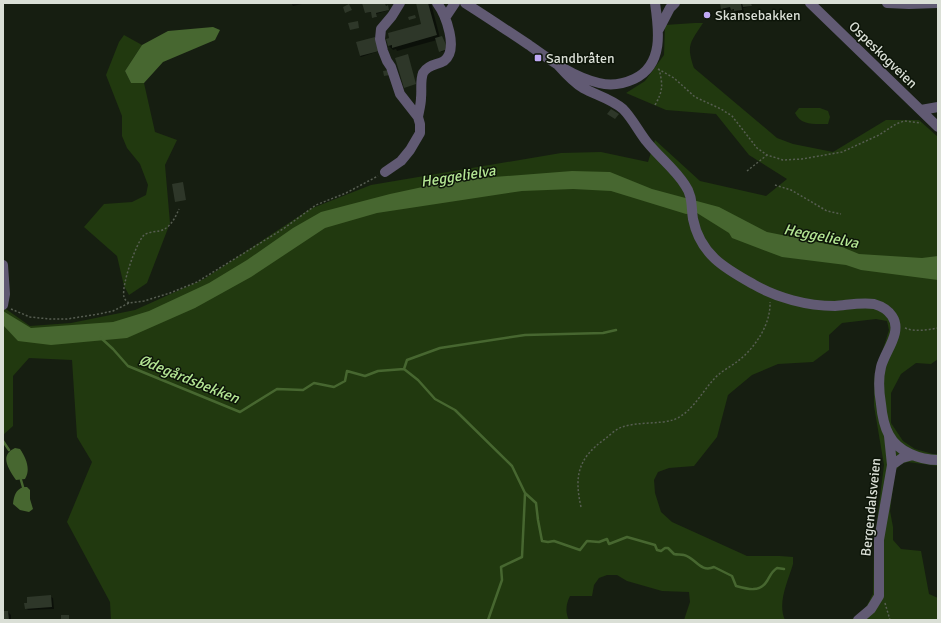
<svg xmlns="http://www.w3.org/2000/svg" width="941" height="623" viewBox="0 0 941 623" font-family="Signika,sans-serif">
  <rect width="100%" height="100%" fill="#161e11"/>
  <path fill="#21390f" d="M695,23h8c-13,20 -17,22 -9,45l83,70 16,6 40,8 53,-32h33l19,17v222l-7,5 -15,-1 -15,11 -10,19v30l12,18 12,8 18,5h5v12l-30,-4 -7,2 -6,7 -5,40 3,16v13l8,9 20,2 8,43 9,4v22h-88l6,-3 10,-10 7,-13 1,-50 10,-79 -10,-59v-28l15,-48 -2,-9 -11,-2 -34,4 -13,12v15l-16,12 -35,2 -26,11 -24,20 -11,42 -23,29 -25,2 -11,4 -4,8 1,13 6,19 11,10 75,34h33l13,1v7c-5,17 -16,39 -8,56h-101l6,-18 -1,-10 -27,-1 -35,-10 -10,-6h-10l-8,3 -5,7 -2,11h-22c-4,8 -5,16 -1,24h-458l-1,-18 -43,-80 25,-60 -15,-25 -5,-77 -43,-2 -16,18v50l-10,9v-128l27,19 41,-3 64,-13 69,-31 106,-70 61,-24 190,-32 40,-1 47,10 7,-22 45,41 66,15 21,-17 -38,-24 -33,-41 -50,-4 -40,-17 19,-12 19,-26 1,-30z
    M124,35l18,10 -17,26 6,12h13l11,49 22,8 -12,25 5,58 -23,60 -18,12 -5,-9 -7,-30 -33,-29 20,-23 28,-2 14,-7 2,-10 -8,-21 -13,-16 -5,-12v-20l-16,-41 13,-33z
    M799,108h21l8,3 2,6 -2,7c-12,0 -27,2 -33,-11z"/>
  <path fill="#476730" d="M213,27l7,3 -5,10 -52,22 -19,21h-13l-6,-12 17,-26 26,-14z
    M572,171l38,1 42,17 67,18 48,25 75,15 17,7 63,4 16,-2v24l-77,-10 -15,-5 -64,-8 -50,-19 -3,-5 -32,-20 -11,1 -75,-23 -38,-2 -51,2 -145,22 -52,15 -74,49 -56,31 -68,30 -76,7 -33,-4 -15,-16v-14l28,17 82,-6 36,-11 60,-28 38,-23 46,-32 28,-16 69,-18 65,-14z
    M15,448l5,1c6,9 11,20 5,30l-9,1c-9,-13 -16,-25 -1,-32z
    M23,487h4l3,3v9l3,10 -4,3 -9,-2 -7,-6c1,-9 3,-14 10,-17z"/>
  <path fill="#0007" d="M291,3h11v1l-9,2z
    M367,3h18l4,7 -13,4 1,3 -3,1 -2,-6 -6,1z
    M417,3h14l9,35 8,12 -7,2 -4,-12 -40,11 -1,-2 -3,1 -4,-4 -2,-7 36,-14z
    M721,3h20l2,2v-2h8l1,3 -9,2 1,4 -6,1 -5,-3 -8,1 -3,-3z
    M375,38l4,13 -18,6 -1,-1z
    M51,597l2,1 1,11 -26,1 -2,-2z
    M3,612h5l3,3v5h-8z"/>
  <g fill="none" stroke-linecap="round" stroke-linejoin="round">
    <path stroke="#476730" stroke-width="2.5" d="M101,338l12,11 15,17 112,46 37,-23 26,1 11,-7 20,4 11,-6 2,-10 18,5 13,-5 26,-2 14,11 17,19 20,11 57,56 13,27 11,10 2,17 4,21 6,1 6,-1 26,9 7,-9 12,1 8,-3 2,5 18,-7 28,8 2,5 4,1 4,-3h3l6,6c3,1 7,0 10,1 12,3 16,18 30,12l18,9 4,10c11,3 24,7 31,-5 3,-5 5,-10 10,-13l7,1
      M404,369l3,-9 33,-12 85,-13 78,-2 13,-3
      M3,441l6,9
      M21,480l2,7
      M488,620l14,-40 -1,-13 21,-10 3,-63"/>
  </g>
  <path fill="#2e3729" d="M362,3h23l1,3 2,-1 1,5 -13,3 1,4 -5,1 -1,-6 -6,1z
    M416,3h12l9,32 -45,13v-3l-4,1 -2,-7 3,-1 -1,-5 33,-9z
    M720,3h21l1,7 -8,1v-2l-3,1 -1,-3 -9,2z
    M742,3h9l1,3 -9,1z
    M349,4l3,6 -7,3 -2,-6z
    M415,15l1,3 -7,2 -1,-3z
    M358,21l1,7 -9,2 -2,-7z
    M442,36l6,13 -9,3 -4,-14z
    M375,37l4,14 -19,5 -4,-14z
    M408,54l8,30 -12,4 -9,-30z
    M389,70l1,5 -6,1 -1,-5z
    M611,109l8,5 -4,5 -8,-5z
    M183,182l3,18 -11,2 -3,-18z
    M51,595l1,12 -27,2 -1,-6h3v-6z
    M3,611h5l1,9h-6z
    M61,615h8v5h-8z"/>
  <g fill="none" stroke-linecap="round" stroke-linejoin="round">
    <path stroke="#575e52" stroke-width="1.5" stroke-dasharray="2 2" stroke-linecap="butt" d="M658,69l16,9 21,19 26,12 11,7 25,32 10,7 16,5 19,-1 40,-7 37,-17 17,-11 8,-3 17,2
      M655,105c8,-14 8,-20 4,-36
      M747,171l20,-16
      M775,185l16,5 36,21 14,3
      M129,303c-2,-1 -4,-3 -5,-6 -3,-11 12,-54 20,-62 4,-3 10,-3 15,-4 11,-2 16,-13 20,-22
      M11,309l19,8 20,2h17l32,-5 14,-3 16,-8 15,-2 26,-8 27,-11 86,-53 33,-24 30,-12 32,-17
      M905,328c10,4 22,2 33,0
      M581,507c-7,-31 -3,-49 24,-68 5,-4 11,-10 17,-12 15,-5 37,-3 51,-7 19,-7 28,-27 41,-41 6,-7 16,-12 24,-18 17,-13 33,-37 32,-59
      M885,603l5,17"/>
    <path stroke="#615a73" stroke-width="10" d="M465,3c22,14 43,28 64,42 21,15 44,32 70,38 11,3 24,1 35,-4 30,-14 25,-49 21,-76
      M810,3l128,124
      M887,3l22,1 28,-1
      M445,18l10,-15
      M659,29l11,-21 5,-5
      M558,65c8,9 15,17 25,23 13,7 29,11 40,21 9,9 16,23 24,33 12,15 28,27 38,43 8,11 6,22 8,34 7,35 31,49 60,65 24,14 54,22 82,22 13,-1 26,-4 39,-2 7,2 14,6 18,12 11,16 -7,35 -11,51 -3,12 -2,25 0,37 1,11 3,22 8,31 9,17 31,25 49,25
      M921,110l17,-3
      M418,117c1,-6 3,-13 3,-19 1,-8 -1,-17 2,-25 4,-8 14,-8 21,-12 15,-11 2,-46 -7,-58
      M385,172l16,-11 9,-11 10,-17v-9l-2,-7 -18,-23 -9,-27 -4,-6 -4,-10 -3,-12 1,-10 11,-13 8,-13
      M3,265l2,29 -2,11
      M892,465l10,-7 11,-3
      M858,620l13,-11 8,-13v-56l13,-75 -3,-29"/>
  </g>
  <g fill="#bfa9f4" stroke="#0d1509" stroke-width="1.5">
    <circle cx="707" cy="15" r="4"/>
    <rect x="534" y="54" width="8" height="8" rx="2"/>
  </g>
  <g text-anchor="middle" dominant-baseline="central" stroke-width="3" stroke-linejoin="round" paint-order="stroke">
    <g font-size="14" fill="#dadfd6" stroke="#0d1509" text-anchor="start">
      <text x="715" y="15">Skansebakken</text>
      <text x="546" y="58">Sandbråten</text>
    </g>
    <g font-size="14" fill="#dadfd6" stroke="#0d1509">
      <text transform="translate(883 55) rotate(44)">Ospeskogveien</text>
      <text transform="translate(871 507) rotate(-84)">Bergendalsveien</text>
    </g>
    <g font-size="15" font-style="italic" fill="#b4e694" stroke="#0d1509">
      <text transform="translate(458 176) rotate(-9)">Heggelielva</text>
      <text transform="translate(821 236) rotate(11)">Heggelielva</text>
      <text transform="translate(189 379) rotate(22)">Ødegårdsbekken</text>
    </g>
  </g>
  <rect width="941" height="623" fill="none" stroke="#dadfd6" stroke-width="8"/>
</svg>
